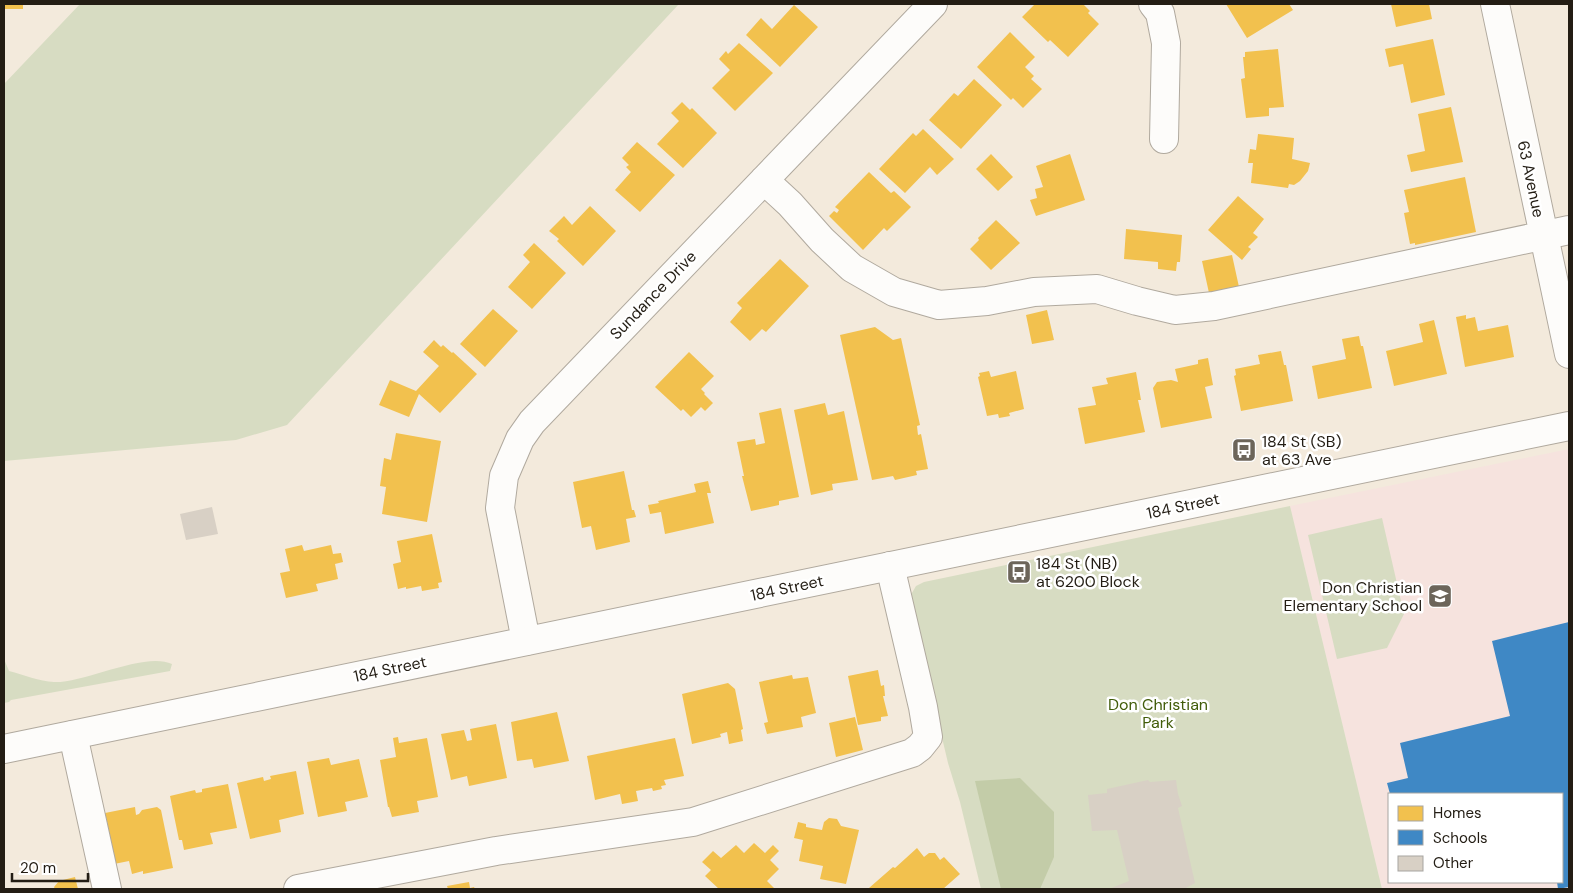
<svg xmlns="http://www.w3.org/2000/svg" width="1573" height="893" viewBox="0 0 1573 893" font-family="'DM Sans',sans-serif">
  <rect width="100%" height="100%" fill="#f3eadc"/>
  <path fill="#f6e3de" fill-rule="evenodd" d="M1569,449v440h-187l-92,-383zM1389,794h173v88h-173z"/>
  <path fill="#d7dcc2" d="M80,4h599l-392,421 -51,15 -232,21v-377z
    M1290,506l92,383h-401l-21,-87 -12,-39 -39,-165 7,-12 8,-4z
    M1382,518l22,96 -17,34 -50,11 -29,-124z
    M4,659l5,12c15,4 30,10 45,11 31,1 91,-31 118,-18l-2,7 -159,29 -2,2 -5,1z"/>
  <path fill="#c3cca8" d="M1020,778l34,34v45l-14,32h-39l-26,-108z"/>
  <path fill="#f2c14e" d="M4,4h19v5h-19z
    M1035,4h48l7,7 -2,2 11,11 -31,33 -18,-17 -2,2 -26,-25z
    M1226,4h63l4,6 -46,28z
    M1391,4h38l3,15 -36,8z
    M794,5l24,22 -38,40 -34,-32 15,-17 11,11z
    M1010,32l25,25 -10,10 9,9 -3,3 11,10 -19,19 -10,-10 -2,2 -34,-33z
    M1433,39l12,56 -34,8 -8,-39 -14,3 -4,-18z
    M739,43l34,30 -38,38 -23,-23 18,-18 -11,-11 7,-8 2,3z
    M1278,49l6,58 -15,1v8l-23,2 -5,-39 4,-1 -2,-21h2v-5z
    M974,79l28,26 -41,44 -32,-29 25,-27 4,3z
    M682,102l8,8 2,-2 25,25 -34,35 -26,-24 22,-23 -8,-8z
    M1451,107l12,55 -52,10 -4,-17 18,-4 -7,-37z
    M923,129l31,30 -17,16 -7,-8 -25,26 -26,-24 34,-36 3,3z
    M1258,134l36,4 -2,21 18,4 -2,8 -8,10 -6,4 -5,-1 -1,4 -37,-5 2,-20h-5l2,-14 6,1z
    M637,142l38,33 -35,37 -25,-22 16,-18 -5,-5 3,-2 -7,-7z
    M991,154l22,23 -15,14 -22,-22z
    M1070,154l15,46 -49,16 -6,-16 7,-2 -2,-9 8,-2 -7,-21z
    M869,172l22,21 3,-2 17,16 -24,24 -3,-3 -21,22 -34,-34 5,-5 3,2 2,-3 -4,-3z
    M1465,177l11,55 -61,13v-2l-5,1 -6,-31 5,-1 -5,-22z
    M1238,196l26,23 -11,14 5,4 -10,10 3,2 -9,11 -34,-30z
    M590,206l26,25 -33,35 -26,-25 2,-2 -10,-8 15,-15 8,9z
    M996,220l24,23 -29,27 -21,-21 9,-9 -1,-2z
    M1126,229l56,6 -2,27h-3l-1,9 -18,-2v-7l-34,-3z
    M534,243l32,30 -34,36 -24,-22 22,-25 -7,-7z
    M1232,255l7,32 -30,6 -7,-32z
    M780,259l29,27 -43,46 -4,-3 -12,12 -20,-19 12,-14 -5,-5z
    M493,309l25,22 -33,36 -25,-23z
    M1047,310l7,30 -22,4 -6,-29z
    M1466,315v4l9,-2 3,14 30,-6 6,32 -49,10 -9,-50z
    M1434,320l13,54 -53,12 -8,-35 37,-9 -4,-18z
    M875,327l18,13 8,-2 19,87 -3,1 1,9 3,-1 7,35 -12,2 1,4 -22,5 -2,-4 -21,4 -32,-145z
    M1359,336l2,10h2l9,42 -54,11 -6,-33 34,-7 -4,-20z
    M434,340l7,7 2,-2 9,8 1,-1 24,22 -37,39 -21,-19 -10,23 -30,-12 11,-25 26,11 23,-25 -16,-14z
    M1281,351l3,14h2l7,36 -52,10 -7,-35 2,-1 -1,-6 25,-5 -2,-9z
    M689,352l25,24 -13,13 4,4 -1,1 9,9 -8,8 -4,-4 -10,10 -8,-8 -2,2 -26,-24z
    M1208,358l5,27 -8,2 7,31 -51,10 -8,-40 4,-6 14,-2 7,2 -3,-13 23,-5v-4z
    M989,371l2,6 25,-6 8,38 -15,4 1,3 -11,2 -1,-4 -11,2 -9,-39 2,-1 -1,-3z
    M1136,372l5,28h-3l7,32 -60,12 -7,-36 18,-3 -4,-18 16,-3 -2,-6z
    M825,403l3,12 16,-4 14,69 -26,4 1,6 -22,5 -17,-85z
    M781,408l18,89 -20,4v4l-28,6 -9,-35h2l-7,-34 18,-3 1,6 9,-2 -6,-30z
    M396,433l45,8 -14,81 -45,-8 4,-27 -6,-1 4,-28 7,2z
    M624,471l8,39h2l2,7 -10,2 4,23 -34,8 -5,-24 -9,2 -9,-46z
    M708,481l3,12h-4l7,30 -49,11 -4,-22 -11,2 -2,-9 11,-2 -1,-2 38,-9 -2,-8z
    M432,534l10,48 -4,1 1,5 -17,3 -1,-5 -15,3v-2l-8,2 -5,-25 8,-2 -4,-21z
    M302,545l2,6 27,-6 2,9 8,-1 2,9 -8,2 3,15 -22,5 2,7 -32,7 -6,-25 10,-2 -5,-22z
    M878,670l3,16 3,-1 1,11h-2l5,20 -7,1v4l-23,4 -10,-49z
    M792,675l1,4 15,-2 8,36 -15,4 2,10 -36,7 -3,-11 4,-1 -9,-40z
    M728,683l7,6 8,40 -2,1 2,11 -14,3 -2,-12 -7,2 1,3 -29,7 -10,-50z
    M557,712l12,49 -35,7 -2,-9 -15,2 -6,-39z
    M855,717l8,33 -27,7 -7,-34z
    M496,724l11,54 -38,8 -2,-10 -16,4 -10,-46 23,-4 3,11 5,-1 -2,-11z
    M398,737l1,6 28,-5 11,59 -21,4 2,11 -27,5 -3,-10h-1l-8,-47 16,-3 -3,-19z
    M675,738l9,38 -20,4 2,5 -5,1 1,3 -9,2 -1,-3 -16,3 2,10 -16,3 -2,-10 -25,6 -8,-44z
    M329,758l2,7 28,-6 9,38 -23,5 2,9 -29,6 -11,-55z
    M296,771l8,43 -25,6 2,12 -31,7 -13,-56 26,-6 1,4 7,-2 -1,-3z
    M228,784l9,44 -27,5 3,11 -29,6 -2,-10h-3l-9,-44 25,-6 1,3 6,-1v-3z
    M135,807l1,8 3,-1 3,-4 15,-3 4,3 12,58 -30,6v-3l-11,3 -3,-13 -15,3 -9,-38h3l-3,-13z
    M829,818l8,1 4,7 18,4 -13,54 -26,-5 3,-13 -24,-5 4,-21 -9,-2 4,-16 8,2v3l16,3 2,-8z
    M754,843l11,10 8,-8 6,6 -9,9 9,9 -12,12 8,8h-56l-14,-13 6,-6 -9,-8 11,-11 8,7 15,-13 8,8z
    M917,848l7,9 5,-4h6l5,7 4,-3 16,17 -17,15 -74,-1 24,-21 2,1z
    M75,877l3,12h-23l-1,-2 5,-6z
    M469,882l1,6 4,-1 1,2h-27l-1,-3z"/>
  <path fill="#3f88c5" d="M1569,622v265l-11,2 -1,-7h5v-88h-172l-3,-11 21,-5 -8,-35 110,-27 -18,-75z"/>
  <path fill="#d8d0c5" d="M212,507l6,27 -32,6 -6,-26z
    M1148,780l2,2 26,-2 2,14 4,12 -4,2 17,75 -11,6h-75l20,-8 -12,-51 -25,1 -4,-36 19,-2v-4z"/>
  <g fill="none" stroke-linecap="round" stroke-linejoin="round">
    <defs>
      <path id="minor" d="M1153,4l7,9 6,30 -2,96
        M1495,4l74,350
        M764,180l26,24 32,36 30,28 42,24 45,13 48,-4 47,-9 63,-3 40,12 38,9 39,-4 355,-76
        M526,641l-26,-133 4,-32 16,-37 12,-17 401,-418
        M73,735l34,154
        M298,889l198,-38 197,-29 219,-69 8,-6 8,-10 -5,-30 -33,-141"/>
      <path id="major" d="M4,749l1565,-323"/>
    </defs>
    <use href="#minor" stroke="#b0a99e" stroke-width="30"/>
    <use href="#major" stroke="#b0a99e" stroke-width="30"/>
    <use href="#minor" stroke="#fdfcfa" stroke-width="28"/>
    <use href="#major" stroke="#fdfcfa" stroke-width="28"/>
  </g>
  <defs>
    <symbol id="bus-square" viewBox="-11 -11 22 22"><rect x="-9" y="-9" width="18" height="18" rx="4" fill="#6c655a" stroke="#fff"/><path d="M-5-6H5V4H4V6H2V4H-2V6H-4V4H-5ZM-3.5-4V0h7V-4ZM-3.5 1.2v1.5H-2V1.2ZM2 1.2v1.5H3.5V1.2Z" fill="#fff"/></symbol>
    <symbol id="school-square" viewBox="-11 -11 22 22"><rect x="-9" y="-9" width="18" height="18" rx="4" fill="#6c655a" stroke="#fff"/><path d="M0-5L7-2L0 1L-7-2ZM-4 1L0 2.5L4 1V4Q0 6-4 4Z" fill="#fff"/></symbol>
  </defs>
  <g fill-rule="evenodd">
    <use href="#bus-square" x="1230" y="436" width="28" height="28"/>
    <use href="#bus-square" x="1005" y="558" width="28" height="28"/>
    <use href="#school-square" x="1426" y="582" width="28" height="28"/>
  </g>
  <g text-anchor="middle" dominant-baseline="central" stroke-width="5" stroke-linejoin="round" paint-order="stroke">
    <g font-size="16" fill="#231d14" stroke="#fff">
      <text transform="translate(1531 179) rotate(78)">63 Avenue</text>
      <text transform="translate(653 295) rotate(-46)">Sundance Drive</text>
      <text transform="translate(1183 506) rotate(-12)">184 Street</text>
      <text transform="translate(787 588) rotate(-12)">184 Street</text>
      <text transform="translate(390 669) rotate(-12)">184 Street</text>
    </g>
    <g font-size="16" fill="#231d14" stroke="#fff" text-anchor="start">
      <text x="1262" y="441">184 St (SB)<tspan x="1262" dy="18">at 63 Ave</tspan></text>
      <text x="1036" y="563">184 St (NB)<tspan x="1036" dy="18">at 6200 Block</tspan></text>
      <text x="1422" y="587" text-anchor="end">Don Christian<tspan x="1422" dy="18">Elementary School</tspan></text>
    </g>
    <g font-size="16" fill="#415c09" stroke="#fff">
      <text x="1158" y="704">Don Christian<tspan x="1158" dy="18">Park</tspan></text>
    </g>
  </g>
  <rect width="1573" height="893" fill="none" stroke="#231d14" stroke-width="10"/>
  <rect x="1388" y="793" width="175" height="90" fill="#ffffff" stroke="#a7a5a1"/>
  <rect x="1398" y="806" width="25" height="15" fill="#f2c14e" stroke="#a7a5a1"/>
  <text x="1433" y="818" font-size="15" fill="#231d14">Homes</text>
  <rect x="1398" y="830" width="25" height="15" fill="#3f88c5" stroke="#a7a5a1"/>
  <text x="1433" y="843" font-size="15" fill="#231d14">Schools</text>
  <rect x="1398" y="856" width="25" height="15" fill="#d8d0c5" stroke="#a7a5a1"/>
  <text x="1433" y="868" font-size="15" fill="#231d14">Other</text>
  <path d="M12 873v8h76v-8" fill="none" stroke="#231d14" stroke-width="2.5"/>
  <text x="20" y="873" font-size="15" fill="#231d14" stroke="#ffffff" stroke-width="4" paint-order="stroke">20 m</text>
</svg>
